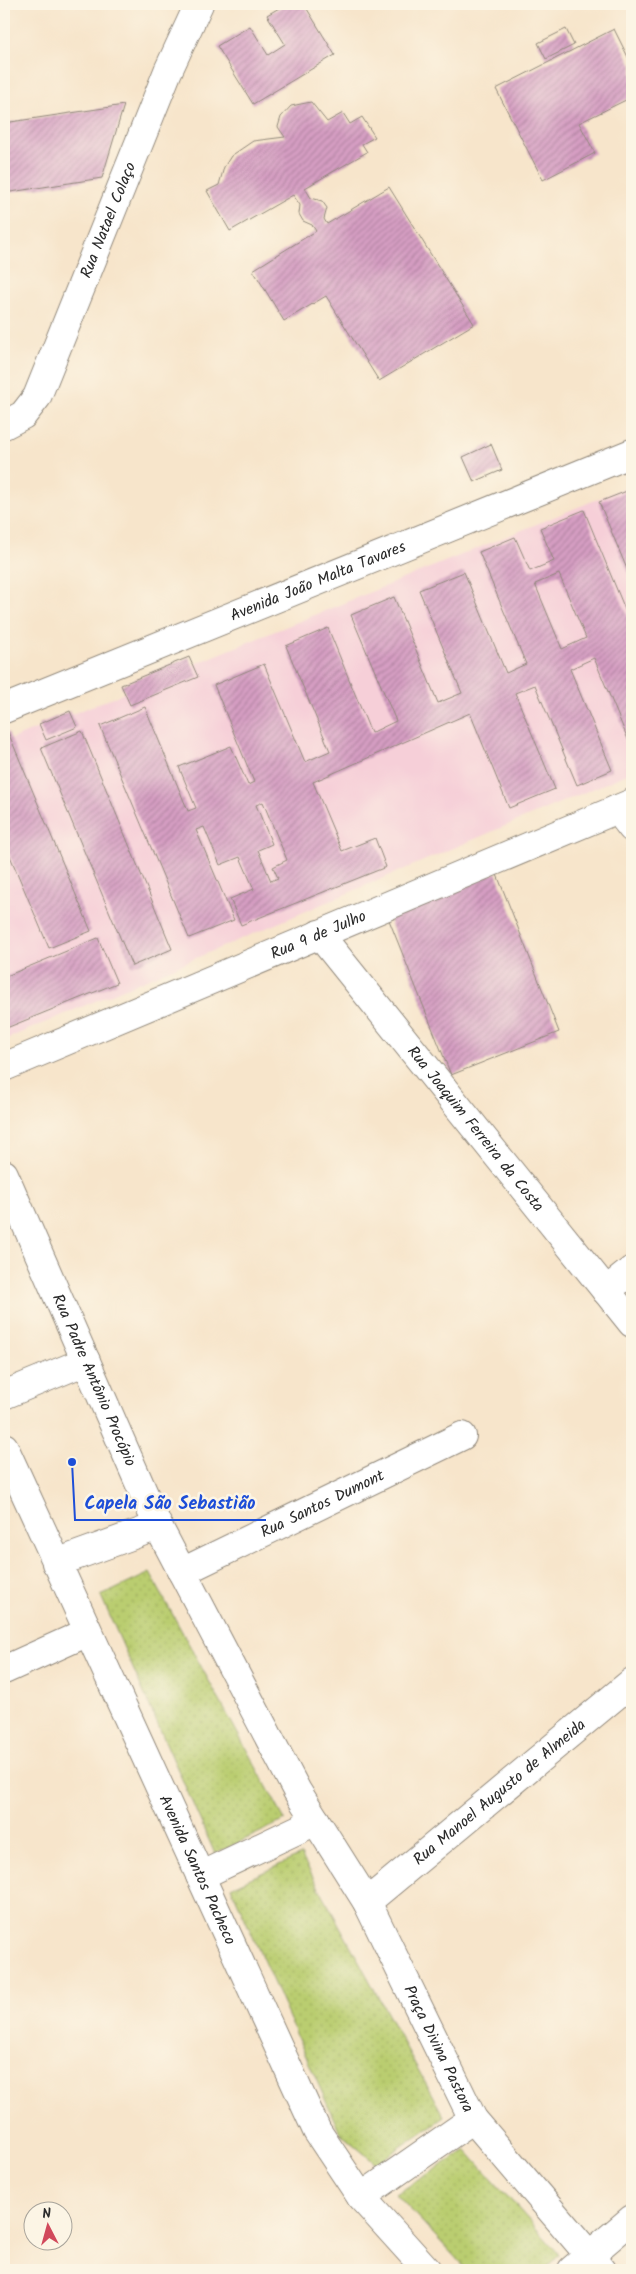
<svg xmlns="http://www.w3.org/2000/svg" width="636" height="2274" viewBox="0 0 636 2274" font-family="Kalam,sans-serif">
  <defs>
    <pattern id="green-dots" width="8" height="8" patternUnits="userSpaceOnUse" patternTransform="scale(1.25)"><rect width="8" height="8" fill="#bacd70"/><path d="M2 2h.1M6 6h.1" fill="none" stroke="#a0b061" stroke-width="1.8" stroke-linecap="round"/></pattern>
    <pattern id="building-hatch" width="6" height="6" patternUnits="userSpaceOnUse" patternTransform="scale(1.25)"><rect width="6" height="6" fill="#d69ec3"/><path d="M-1 1l2-2M0 6l6-6M5 7l2-2" fill="none" stroke="#ae819f"/></pattern>
  </defs>
  <rect width="100%" height="100%" fill="#fcf5e5"/>
  <filter id="ink" filterUnits="userSpaceOnUse"><feTurbulence type="fractalNoise" baseFrequency=".02" numOctaves="2"/><feDisplacementMap in="SourceGraphic" scale="10" xChannelSelector="R" yChannelSelector="G"/><feConvolveMatrix kernelMatrix="1 2 1 2 8 2 1 2 1" color-interpolation-filters="sRGB"/></filter>
  <filter id="wash" filterUnits="userSpaceOnUse"><feTurbulence type="fractalNoise" baseFrequency=".0096" numOctaves="4" result="noise"/><feDisplacementMap in="SourceGraphic" scale="20" xChannelSelector="R" yChannelSelector="G"/><feGaussianBlur stdDeviation="1.12" result="paint"/><feColorMatrix in="noise" values="0 0 0 0 0 0 0 0 0 0 0 0 0 0 0 0 0 1.4 0 .05"/><feComposite in="paint" operator="in"/></filter>
  <g filter="url(#wash)">
    <rect width="100%" height="100%" fill="#f7e5cb"/>
    <path fill="#f6cfd8" d="M632,485v287l-628,268v-298z"/>
    <path fill="url(#green-dots)" stroke="#727c4e" d="M150,1573l135,247 -70,34 -114,-258z
      M301,1855l143,262 -68,47 -36,-31 -109,-246z
      M466,2150l93,104 -15,16h-77l-71,-76z"/>
    <g id="blocks">
      <path fill="url(#building-hatch)" fill-rule="evenodd" d="M286,4h18l31,51 -82,49 -36,-58 33,-20 18,29 17,-11 -18,-29z
        M566,29l8,16 -28,14 -8,-16z
        M614,29l18,36v32l-53,26 16,30 -52,27 -47,-91z
        M311,102l16,20 16,-9 7,11 12,-7 13,20 -13,7 5,8 -62,36 6,10 11,3 5,7 -3,11 3,5 62,-37 85,137 -95,57 -53,-85 -42,25 -31,-51 63,-39 -4,-6 -9,-4 -4,-7 1,-9 -7,-10 -63,36 -23,-40 12,-6 5,-18 7,-11 22,-15 32,-4 -7,-10 3,-10 10,-11z
        M124,105l-22,73 -98,15v-70z
        M491,444l11,26 -28,12 -11,-25z
        M632,489v92l-33,-79z
        M584,510l45,109 3,-1v131l-38,-91 -24,11 42,101 -35,15 -42,-100 -20,8 40,96 -46,19 -39,-95 -157,69 29,69 33,-13 11,29 -145,58 -11,-26 24,-10 -14,-32 -20,8 -16,-38 -8,3 38,90 -45,18 -89,-212 45,-19 43,104 8,-3 -17,-41 52,-21 17,39 6,-3 -40,-97 50,-21 41,98 25,-11 -44,-105 42,-18 43,105 25,-12 -45,-106 43,-18 44,106 24,-10 -43,-103 45,-18 42,101 20,-9 -47,-112 36,-15 15,34 24,-10 -14,-33zM559,574l27,64 -24,11 -27,-65zM263,802l24,58 -14,7 5,11 -7,3 -13,-31 14,-6 -16,-39z
        M189,657l9,20 -68,28 -9,-20z
        M70,711l7,16 -31,13 -7,-16z
        M82,731l90,218 -40,17 -91,-218z
        M8,732l83,199 -42,17 -42,-99 -3,1v-116z
        M496,872l63,160 -108,43 -64,-160z
        M98,938l19,45 -113,46v-52z"/>
    </g>
  </g>
  <g filter="url(#ink)">
    <use href="#blocks" fill-opacity="0" stroke="#91887b" stroke-width="1"/>
    <g fill="none" stroke-linecap="round" stroke-linejoin="round">
      <defs>
        <g id="minor">
          <path id="s1" d="M4,425l19,-10 14,-18 131,-326 31,-67"/>
          <path id="s2" d="M4,709l628,-256"/>
          <path d="M617,809l15,19"/>
          <path id="s3" d="M319,934l313,389"/>
          <path id="s4" d="M4,1174l154,352 139,265 70,111 106,217 129,151"/>
          <path d="M606,1291l26,-21"/>
          <path d="M4,1395l82,-34"/>
          <path id="s5" d="M4,1447l313,684 44,66 66,73"/>
          <path d="M56,1563l102,-37"/>
          <path id="s6" d="M182,1572l280,-136"/>
          <path d="M4,1670l84,-38"/>
          <path d="M200,1876l116,-55"/>
          <path id="s7" d="M367,1902l265,-220"/>
          <path d="M361,2197l112,-78"/>
          <path d="M572,2270l60,-51"/>
        </g>
        <g id="tertiary">
          <path id="s8" d="M4,1067l628,-264"/>
        </g>
      </defs>
      <use href="#minor" stroke="#91887b" stroke-width="30"/>
      <use href="#tertiary" stroke="#91887b" stroke-width="30"/>
      <use href="#minor" stroke="#fff" stroke-width="28"/>
      <use href="#tertiary" stroke="#fff" stroke-width="28"/>
    </g>
  </g>
  <g text-anchor="middle" dominant-baseline="central" stroke-width="5" stroke-linejoin="round" paint-order="stroke">
    <g font-size="16" fill="#2b2b2b" stroke="#fcf5e5">
      <text stroke="none"><textPath href="#s1" startOffset="235">Rua Natael Colaço</textPath></text>
      <text stroke="none"><textPath href="#s2" startOffset="339">Avenida João Malta Tavares</textPath></text>
      <text stroke="none"><textPath href="#s8" startOffset="341">Rua 9 de Julho</textPath></text>
      <text stroke="none"><textPath href="#s3" startOffset="250">Rua Joaquim Ferreira da Costa</textPath></text>
      <text stroke="none"><textPath href="#s4" startOffset="225">Rua Padre Antônio Procópio</textPath></text>
      <text stroke="none"><textPath href="#s6" startOffset="156">Rua Santos Dumont</textPath></text>
      <text stroke="none"><textPath href="#s7" startOffset="172">Rua Manoel Augusto de Almeida</textPath></text>
      <text stroke="none"><textPath href="#s5" startOffset="465">Avenida Santos Pacheco</textPath></text>
      <text stroke="none"><textPath href="#s4" startOffset="978">Praça Divina Pastora</textPath></text>
    </g>
  </g>
  <path fill="none" stroke="#1d4ed8" stroke-width="2" d="M72 1462L75 1520H266"/>
  <circle fill="#1d4ed8" stroke="#fcf5e5" stroke-width="2" cx="72" cy="1462" r="5"/>
  <g font-size="18" text-anchor="middle" font-weight="bold" fill="#1d4ed8" stroke="#fcf5e5" stroke-width="5" stroke-linejoin="round" paint-order="stroke">
    <text x="170" y="1509">Capela São Sebastião</text>
  </g>
  <rect width="636" height="2274" fill="none" stroke="#fcf5e5" stroke-width="20"/>
  <g transform="translate(48 2226) rotate(354)"><circle r="24" fill="#fcf5e5" stroke="#a8a49b"/>
  <path d="M0-4L9 19L0 12L-9 19Z" fill="#d1495b"/>
  <text y="-8" font-size="14" font-weight="bold" text-anchor="middle" fill="#2b2b2b">N</text>
  </g>
</svg>
